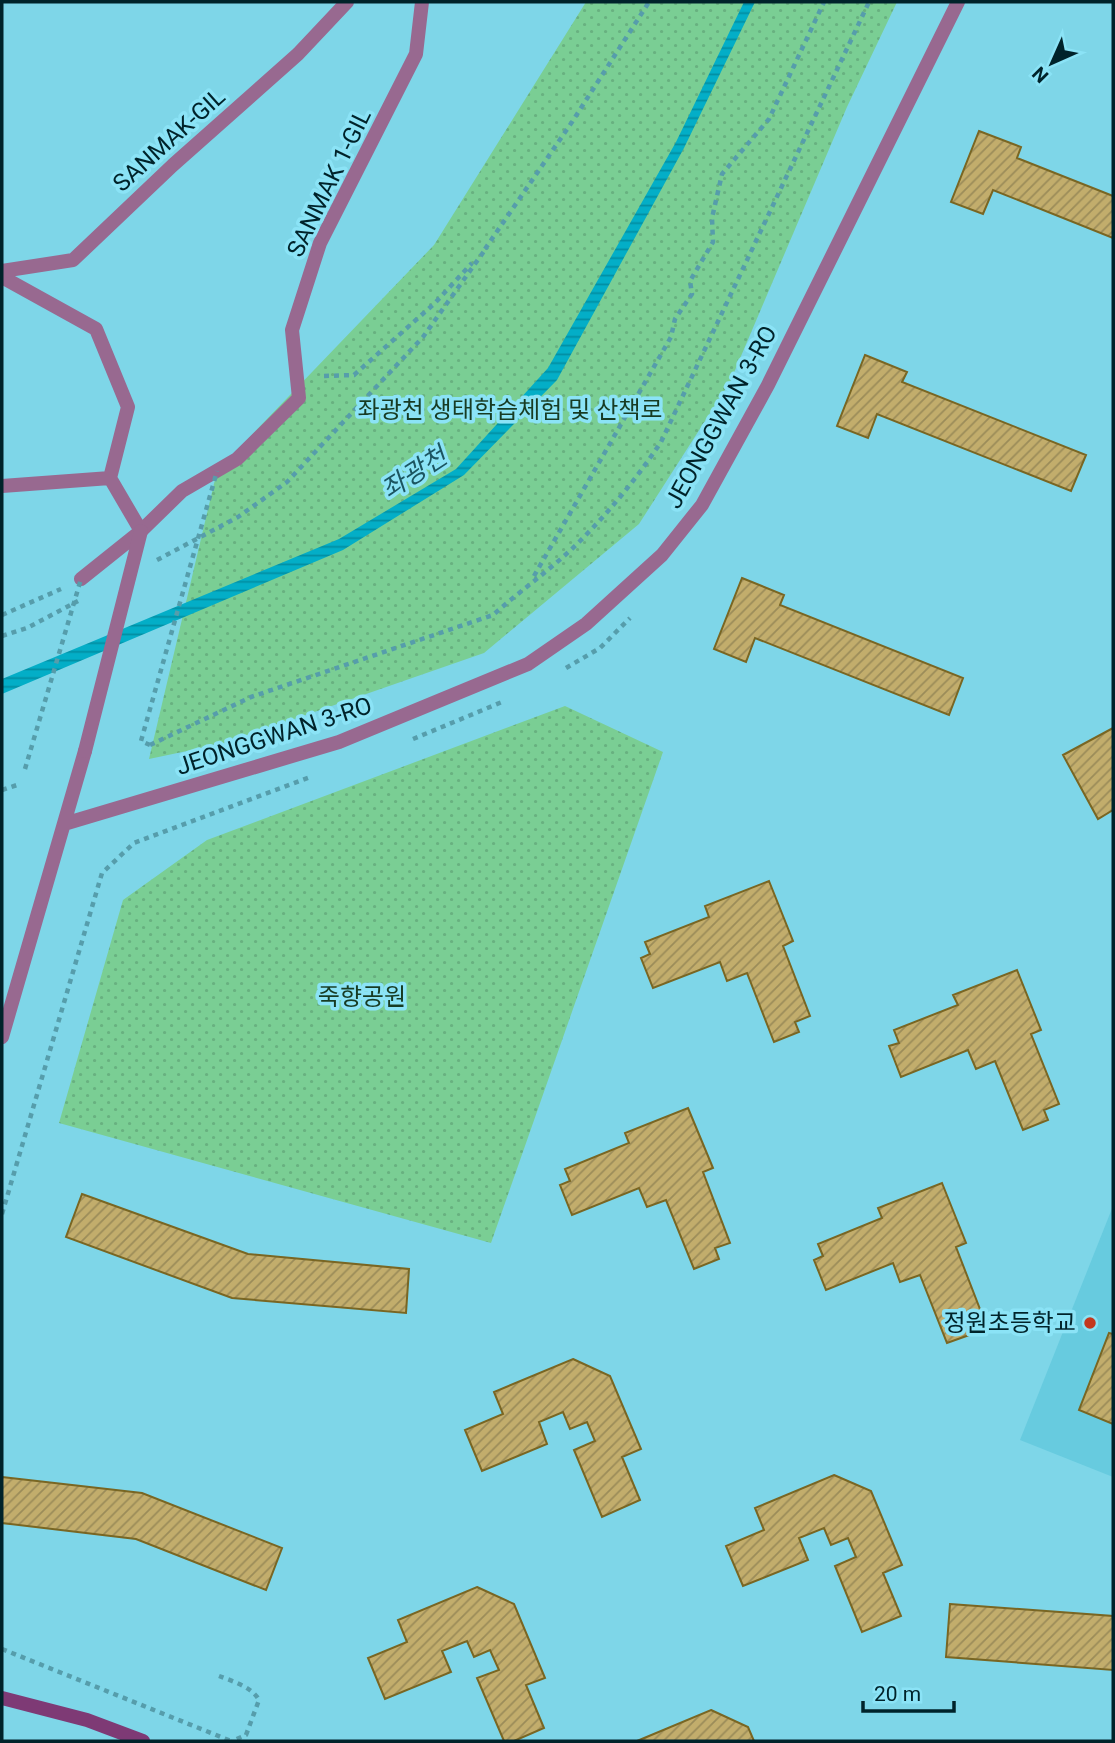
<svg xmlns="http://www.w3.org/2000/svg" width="1115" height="1743" viewBox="0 0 1115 1743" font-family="Roboto,'Noto Sans KR',sans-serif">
  <defs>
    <pattern id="park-dots" width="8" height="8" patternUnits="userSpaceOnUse" patternTransform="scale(1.75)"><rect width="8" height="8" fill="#7ace94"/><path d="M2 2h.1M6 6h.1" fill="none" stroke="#68b180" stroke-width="1.8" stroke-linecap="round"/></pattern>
    <pattern id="water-rules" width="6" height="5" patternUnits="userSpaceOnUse" patternTransform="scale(1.75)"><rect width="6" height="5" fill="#03aec7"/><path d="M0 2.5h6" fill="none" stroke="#028da2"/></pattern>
    <pattern id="building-hatch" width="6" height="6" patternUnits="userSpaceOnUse" patternTransform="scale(1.75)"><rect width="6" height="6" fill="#c2ad6c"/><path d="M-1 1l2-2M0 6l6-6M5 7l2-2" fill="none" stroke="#9b8c59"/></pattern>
  </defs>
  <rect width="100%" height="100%" fill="#7ed6e8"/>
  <path fill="#67cbdf" d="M1113,1206v271l-93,-37z"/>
  <path fill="url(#park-dots)" d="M586,2h311l-50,105 -117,275 -91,142 -155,129 -259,90 -76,16 68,-288 217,-226z
    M565,706l98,46 -172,491 -432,-120 64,-223 84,-60z"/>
  <path fill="url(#water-rules)" d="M744,2h11l-71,146 -127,232 -93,95 -121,75 -341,144v-15l337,-140 117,-70 92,-101 128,-226z"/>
  <path fill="url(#building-hatch)" stroke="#796623" stroke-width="2" d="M979,131l42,16 -4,11 96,38v42l-120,-48 -10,24 -32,-12z
    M865,355l42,17 -5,10 184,73 -15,36 -194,-77 -9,24 -31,-12z
    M742,578l42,17 -4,10 183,73 -14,37 -194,-77 -9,24 -32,-13z
    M1113,728v82l-15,9 -35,-64z
    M769,881l24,60 -10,5 27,70 -15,6 4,10 -25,10 -27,-69 -20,8 -7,-19 -67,26 -12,-30 9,-4 -5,-12 64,-25 -4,-11z
    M1017,970l24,60 -10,4 28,70 -15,6 4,10 -25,10 -28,-69 -19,8 -8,-19 -67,27 -12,-31 10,-3 -5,-13 64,-25 -5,-10z
    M688,1108l25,60 -10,4 27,71 -15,5 4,11 -25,10 -28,-69 -19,7 -8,-19 -67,27 -12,-30 10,-4 -5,-12 64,-26 -4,-10z
    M942,1183l24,60 -10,4 27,70 -14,6 3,11 -25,9 -27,-68 -20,7 -7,-19 -67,27 -12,-30 9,-4 -5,-12 64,-26 -4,-10z
    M82,1194l166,60 161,15 -3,44 -174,-15 -166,-61z
    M1109,1333l4,1v90l-34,-14z
    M573,1359l37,17 31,73 -19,8 18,43 -38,17 -28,-67 21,-9 -8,-19 -17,7 -7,-17 -24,10 8,22 -65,27 -17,-41 38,-16 -9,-22z
    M834,1475l37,16 31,74 -19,8 18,43 -39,16 -27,-66 21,-9 -8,-19 -17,7 -7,-17 -25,10 9,22 -65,26 -17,-40 38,-16 -9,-22z
    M2,1477l140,16 140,55 -16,42 -130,-51 -134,-16z
    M477,1587l37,17 31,74 -19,7 18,43 -30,13h-10l-27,-63 22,-8 -9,-20 -16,7 -7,-16 -25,10 9,21 -66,27 -17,-41 39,-16 -9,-22z
    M950,1604l163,12v54l-167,-13z
    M711,1710l37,17 6,14h-117z"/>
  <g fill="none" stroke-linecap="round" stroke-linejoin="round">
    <path stroke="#569dab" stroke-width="4.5" stroke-dasharray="5 5" stroke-linecap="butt" d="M485,249l87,-127 77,-120
      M324,376l30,-1 81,-72 37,-40
      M157,560l81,-43 49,-35 136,-145 64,-90
      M534,576l137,-239 4,-18 17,-25 -2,-13 23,-39 -1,-24 10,-44 47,-55 55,-117
      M2,615l59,-26
      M2,636l25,-8 51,-27
      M566,668l34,-20 30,-30
      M413,739l89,-37
      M150,745l101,-48 242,-82c28,-25 60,-47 86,-73 31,-31 58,-64 82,-100l208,-440
      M2,790l18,-6
      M2,1214l100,-341 32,-30 176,-66
      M2,1649l229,92
      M219,1676c13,5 33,11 40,24l-13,35 -14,6"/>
    <path stroke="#986990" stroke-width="14" d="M2,277l94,52 32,78 -18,71
      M2,486l108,-8 31,53
      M81,579l60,-48 41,-40 55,-32 62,-61 -7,-68 28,-87 96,-189 6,-52"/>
    <path stroke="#986990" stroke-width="14" d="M2,271l71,-11 100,-95 125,-111 49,-52
      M64,824l275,-82 189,-78 58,-40 76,-69 40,-50 66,-120 190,-383
      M2,1037l83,-286"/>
    <path stroke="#7e3a75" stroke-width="14" d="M2,1698l85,22 56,21"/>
    <path stroke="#569dab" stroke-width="4.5" stroke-dasharray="5 5" stroke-linecap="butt" d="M150,745l-9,-4 76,-270
      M25,769l56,-190"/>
    <path stroke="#986990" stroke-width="14" d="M85,751l56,-220"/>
  </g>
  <circle fill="#c3381e" stroke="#8be3f6" stroke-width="2.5" cx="1090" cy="1323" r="7"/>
  <g text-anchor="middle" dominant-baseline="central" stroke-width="7" stroke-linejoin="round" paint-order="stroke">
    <g font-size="24" fill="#00232a" stroke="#8be3f6">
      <text transform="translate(169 140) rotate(-42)">SANMAK-GIL</text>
      <text transform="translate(329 183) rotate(-64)">SANMAK 1-GIL</text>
      <text transform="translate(721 417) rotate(-61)">JEONGGWAN 3-RO</text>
      <text transform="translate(274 736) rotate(-18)">JEONGGWAN 3-RO</text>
    </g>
    <g font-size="24" fill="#173b23" stroke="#8be3f6">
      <text x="510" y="410">좌광천 생태학습체험 및 산책로</text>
      <text x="362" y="997">죽향공원</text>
    </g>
    <g font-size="24" fill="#00232a" stroke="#8be3f6" text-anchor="end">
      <text x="1076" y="1323">정원초등학교</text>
    </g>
    <g font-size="26" font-style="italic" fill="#1c5560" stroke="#8be3f6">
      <text transform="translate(414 473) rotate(-33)">좌광천</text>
    </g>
  </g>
  <rect width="1115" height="1743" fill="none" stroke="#00232a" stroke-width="7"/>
  <g transform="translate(1052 63) rotate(225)" stroke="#8be3f6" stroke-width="5" paint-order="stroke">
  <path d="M0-5L12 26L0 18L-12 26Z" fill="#00232a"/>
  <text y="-10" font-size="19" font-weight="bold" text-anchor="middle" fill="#00232a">N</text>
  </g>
  <path d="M863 1701v10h91v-10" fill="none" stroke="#00232a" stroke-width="3.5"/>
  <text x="874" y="1701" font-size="21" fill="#00232a" stroke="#8be3f6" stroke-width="5" paint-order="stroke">20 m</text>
</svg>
